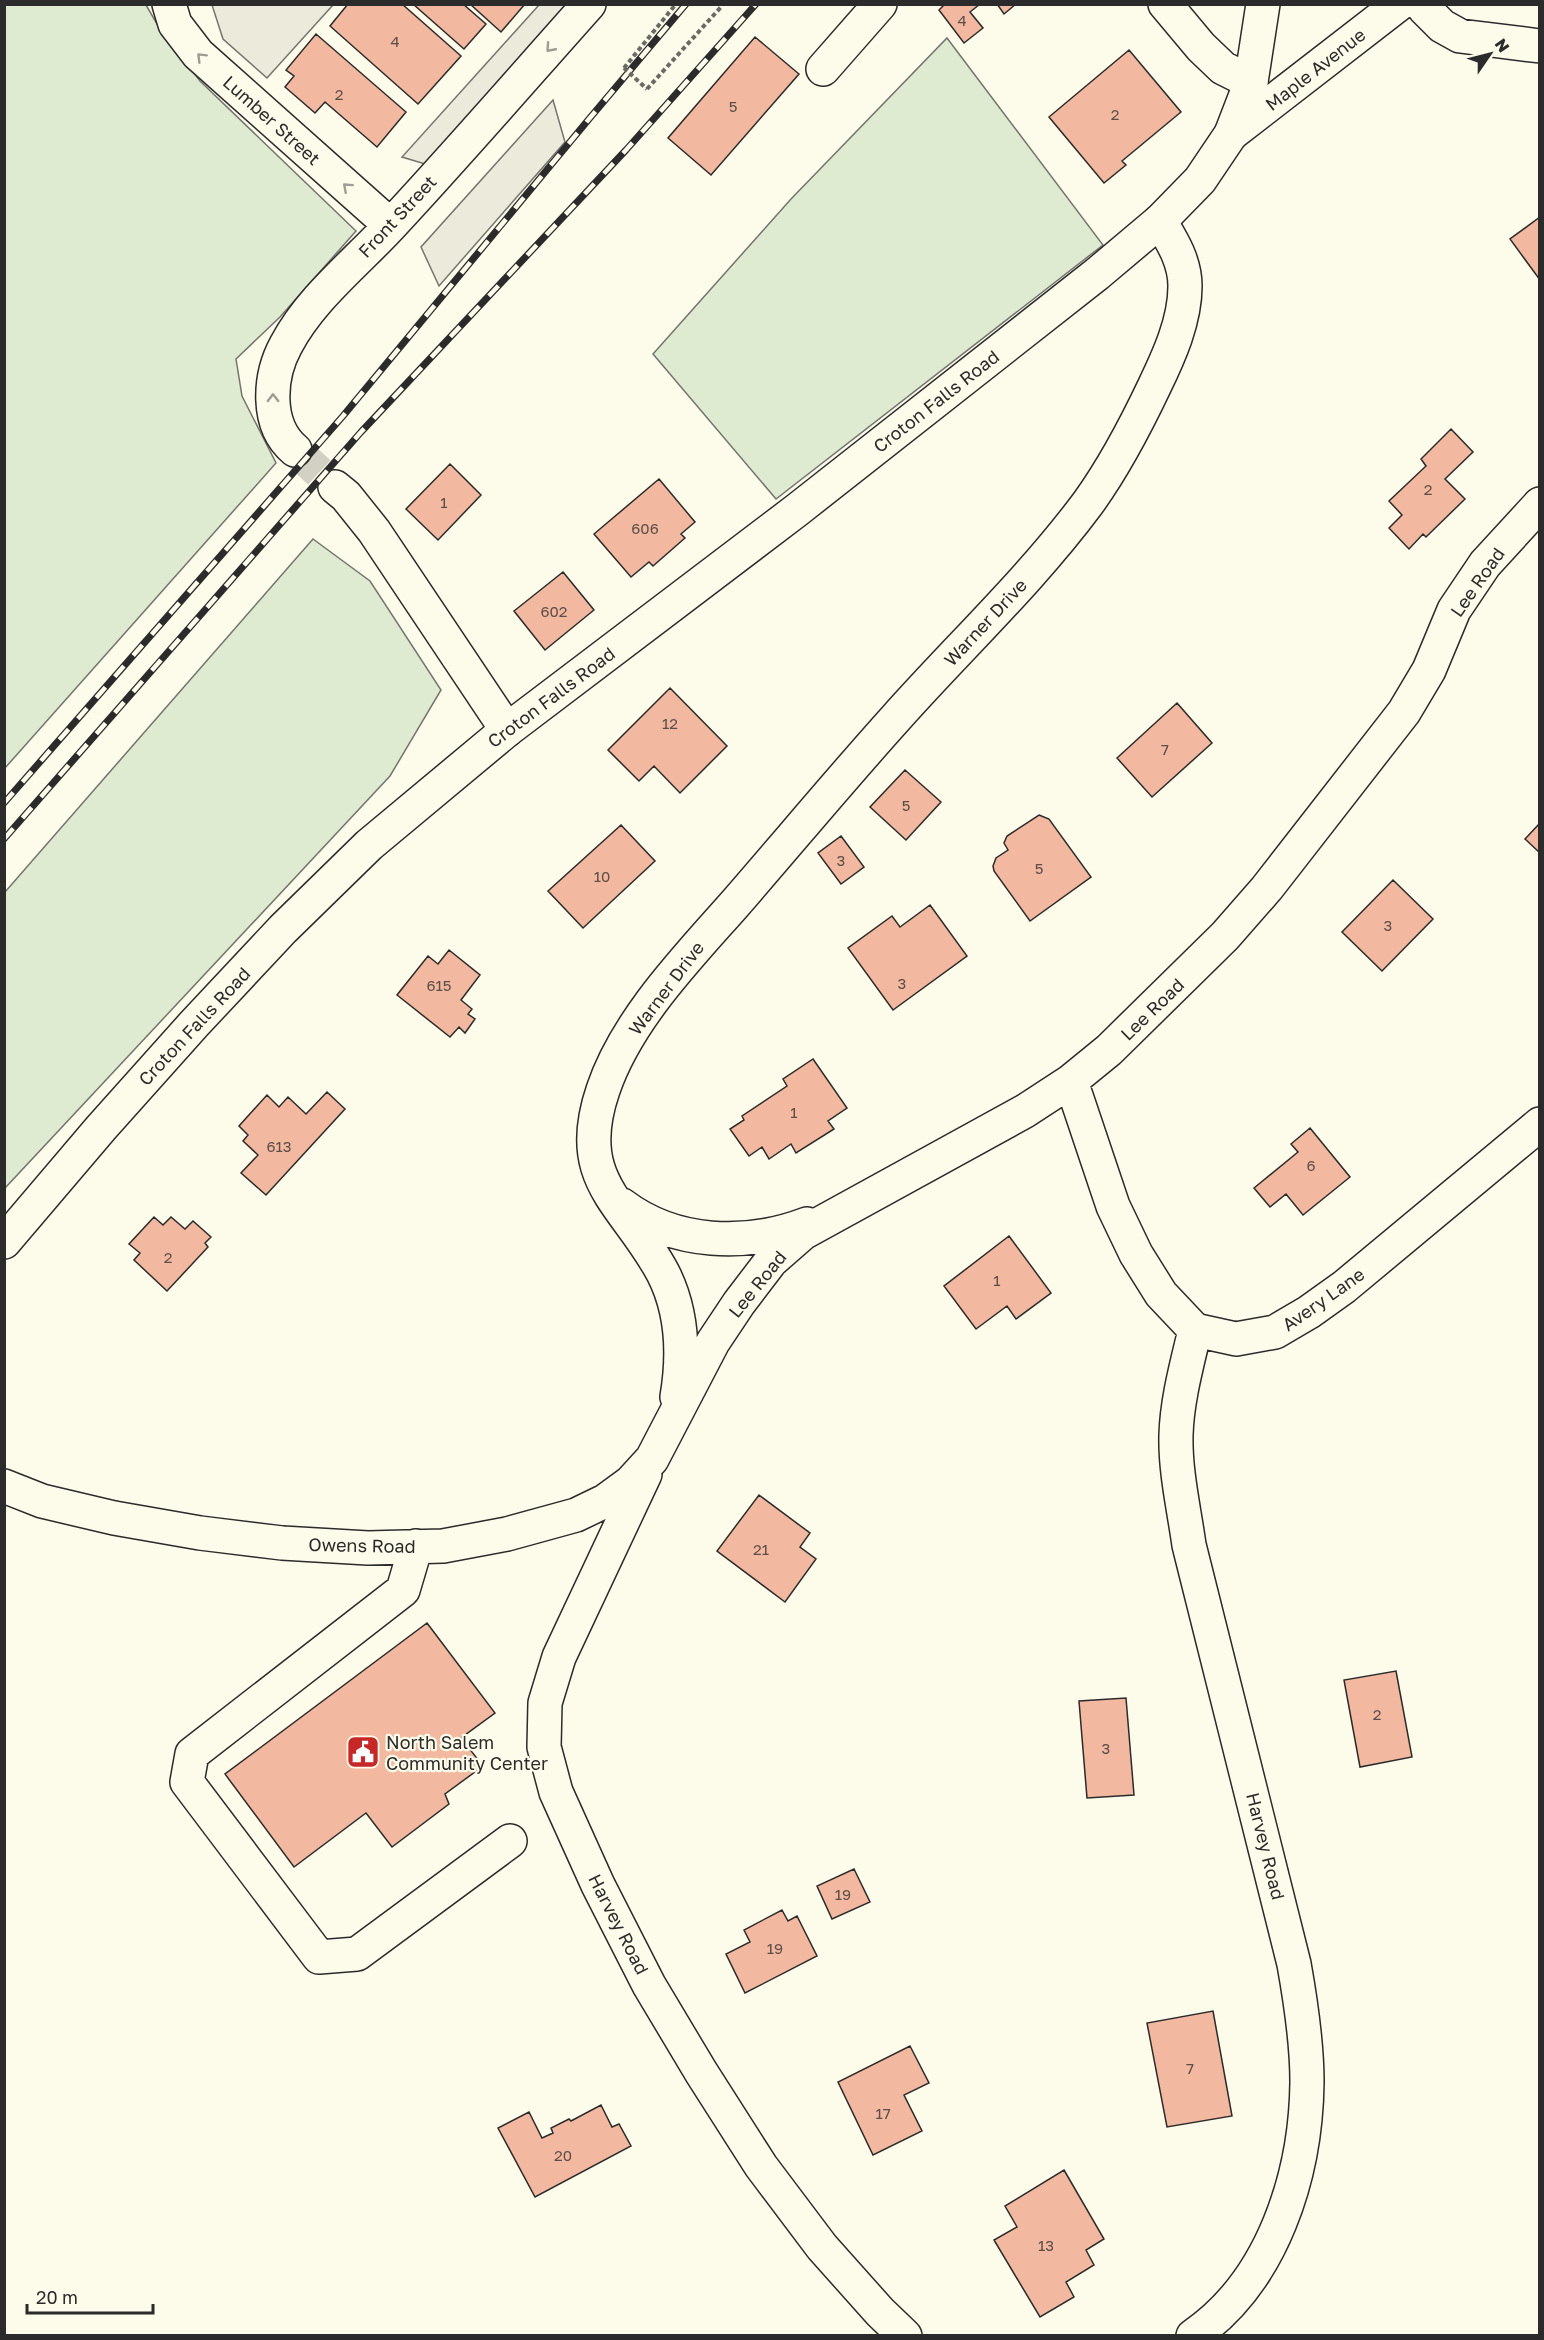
<svg xmlns="http://www.w3.org/2000/svg" width="1544" height="2340" viewBox="0 0 1544 2340" font-family="'Golos Text',sans-serif">
  <rect width="100%" height="100%" fill="#fdfbea"/>
  <path fill="#deebd1" stroke="#74746e" stroke-width="1.5" d="M5,5h141l14,24 40,52 156,150 -76,86 -44,42 6,37 34,67 -271,305z
    M947,38l156,207 -327,254 -123,-145 138,-155z
    M313,539l57,42 71,109 -51,86 -385,412v-296z"/>
  <path fill="#eceadb" stroke="#74746e" stroke-width="1.5" d="M212,5v-1l121,1 -66,73 -44,-39z
    M539,5h43l-147,162 -33,-10z
    M553,100l12,42 -126,144 -18,-39z"/>
  <path fill="#f2b8a0" stroke="#2b2b2b" stroke-width="1.5" d="M348,4h54l59,52 -43,48 -88,-78z
    M413,4h50l23,20 -22,25z
    M470,4h55l-24,28z
    M945,4h35l-10,8 13,16 -19,15 -25,-33z
    M997,4h19l-12,10z
    M316,34l90,78 -29,35 -52,-45 -10,11 -30,-26 9,-11 -8,-6z
    M755,37l44,37 -88,101 -43,-37z
    M1129,50l52,62 -59,49 4,4 -22,18 -55,-66z
    M1540,217v63l-30,-41z
    M1451,429l22,23 -28,27 20,20 -39,38 -3,-3 -14,15 -20,-21 13,-13 -13,-14 37,-35 -5,-7z
    M450,464l31,31 -43,45 -32,-31z
    M659,479l36,43 -14,12 4,4 -32,28 -4,-4 -18,15 -37,-43z
    M563,572l31,38 -49,40 -31,-39z
    M670,688l57,58 -47,47 -26,-27 -15,15 -31,-31z
    M1177,703l35,40 -60,54 -35,-39z
    M905,770l36,32 -35,38 -36,-33z
    M1039,815l10,4 42,58 -61,44 -36,-50 -1,-5 3,-8 12,-8 -4,-7 3,-7z
    M1540,823v30l-15,-14z
    M621,825l34,36 -72,67 -35,-37z
    M841,836l23,31 -23,17 -23,-31z
    M1393,880l40,39 -51,52 -40,-39z
    M930,905l37,51 -74,54 -45,-62 44,-32 8,11z
    M449,950l31,25 -19,25 11,9 -4,5 7,5 -10,14 -6,-6 -9,10 -53,-42 31,-39 10,8z
    M813,1059l34,49 -19,13 6,8 -38,24 -5,-9 -22,15 -7,-12 -13,9 -19,-27 14,-9 -2,-4 45,-30 -4,-7z
    M327,1092l18,17 -79,86 -25,-22 17,-18 -15,-14 5,-6 -9,-9 28,-31 12,12 9,-10 18,17z
    M1310,1128l40,49 -47,38 -17,-21 -16,13 -16,-19 44,-36 -7,-8z
    M154,1217l9,8 8,-8 14,12 8,-8 18,16 -6,6 3,4 -41,44 -33,-31 6,-7 -11,-9z
    M1009,1236l42,57 -35,26 -9,-13 -31,23 -32,-43z
    M759,1495l51,38 -10,14 16,12 -31,43 -68,-51z
    M427,1623l68,90 -34,25 22,28 -38,28 4,10 -57,43 -26,-34 -72,54 -69,-93z
    M1396,1671l16,86 -52,10 -16,-87z
    M1126,1698l8,97 -47,3 -8,-97z
    M854,1869l16,33 -38,17 -15,-33z
    M782,1910l6,11 9,-5 20,40 -72,37 -19,-39 24,-12 -6,-12z
    M1213,2011l19,105 -65,11 -20,-104z
    M910,2046l19,37 -25,12 18,36 -49,24 -35,-73z
    M601,2105l11,22 7,-3 12,22 -96,51 -37,-69 31,-16 13,26 11,-5 -2,-5 18,-9 2,2z
    M1064,2170l40,69 -18,11 8,15 -28,17 8,15 -34,20 -46,-77 23,-13 -12,-21z"/>
  <g fill="none" stroke-linecap="round" stroke-linejoin="round">
    <path stroke="#d3d1c4" stroke-width="33" stroke-dasharray="33 16" stroke-linecap="butt" d="M295,450l40,37"/>
    <defs>
      <path id="minor" d="M169,4l6,20 23,30 192,171
        M1165,4l36,43 22,21 28,14
        M1423,4l1,4 18,18 18,10 80,10
        M823,69l57,-65
        M1231,134l168,-130
        M295,450c-30,-25 -26,-74 -9,-105 25,-47 69,-81 105,-120 67,-72 132,-147 198,-221
        M335,487l11,9 28,35 133,199
        M1071,1081l42,125 23,48 25,40 34,36 41,9 39,-7 34,-20 35,-25 196,-163
        M622,1205c53,40 124,42 185,19
        M677,1397c7,-42 6,-85 -14,-124 -38,-71 -91,-92 -60,-183 23,-69 83,-131 130,-184 54,-62 107,-126 162,-187 64,-72 135,-138 193,-216 26,-36 47,-76 66,-116 15,-31 31,-66 31,-101 0,-25 -13,-45 -25,-65
        M645,1474l-86,183 -14,46 -1,44 12,45 42,93 51,100 52,87 60,94 61,81 58,65 25,24
        M4,1486l38,15 72,17 86,15 82,10 86,5 75,-2 64,-12 69,-19 29,-14 26,-19 21,-23 61,-117 26,-39 32,-42 32,-28 222,-122 46,-30 38,-31 116,-114 42,-48 137,-176 25,-42 25,-60 31,-46 55,-60
        M416,1546l-13,44 -211,164 -5,28 132,175 38,-3 153,-113
        M1193,2336c80,-55 113,-161 114,-254 0,-40 -6,-79 -13,-118l-105,-419c-5,-36 -14,-74 -13,-110 1,-35 11,-71 19,-105"/>
      <path id="major" d="M4,1242l97,-114 93,-104 89,-95 86,-84 138,-115 290,-220 300,-236 63,-53 40,-41 31,-46 20,-52 12,-78"/>
    </defs>
    <use href="#minor" stroke="#2b2b2b" stroke-width="36"/>
    <use href="#major" stroke="#2b2b2b" stroke-width="36"/>
    <path stroke="#6a6964" stroke-width="4" stroke-dasharray="4.5 3" stroke-linecap="butt" d="M624,68l52,-64
      M647,89l74,-82"/>
    <use href="#minor" stroke="#fdfbea" stroke-width="33"/>
    <use href="#major" stroke="#fdfbea" stroke-width="33"/>
    <defs>
      <path id="rail" d="M4,803l339,-387 246,-297 97,-115
        M4,839l357,-407 265,-282 130,-146"/>
    </defs>
    <use href="#rail" stroke="#2b2b2b" stroke-width="7"/>
    <use href="#rail" stroke="#fdfbea" stroke-width="4.5" stroke-dasharray="14" stroke-linecap="butt"/>
    <path stroke="#6a6964" stroke-width="4" stroke-dasharray="4.5 3" stroke-linecap="butt" d="M624,68l23,21"/>
  </g>
  <defs><path id="oneway-chevron" d="M-2-3.5L2.5 0L-2 3.5" fill="none" stroke-width="1.6" stroke-linecap="round" stroke-linejoin="round" transform="scale(1.5)"/></defs>
  <g stroke="#9e9d94">
    <use href="#oneway-chevron" transform="translate(550 48) rotate(132)"/>
    <use href="#oneway-chevron" transform="translate(201 57) rotate(-135)"/>
    <use href="#oneway-chevron" transform="translate(347 187) rotate(-138)"/>
    <use href="#oneway-chevron" transform="translate(273 398) rotate(-91)"/>
  </g>
  <defs>
    <symbol id="civic-square" viewBox="-11 -11 22 22"><rect x="-9" y="-9" width="18" height="18" rx="4" fill="#c62828" stroke="#fdfbea"/><path d="M-.6-6.5H3V-4.5H.6V-3L4-1V1h2V6H-6V1h2V-1L-.6-3ZM-1.2 2.5V6h2.4V2.5Z" fill="#fff"/></symbol>
  </defs>
  <g fill-rule="evenodd">
    <use href="#civic-square" x="344" y="1733" width="38" height="38"/>
  </g>
  <g text-anchor="middle" dominant-baseline="central" stroke-width="4.5" stroke-linejoin="round" paint-order="stroke">
    <g font-size="15" fill="#5d4e48">
      <text x="962" y="20">4</text>
      <text x="395" y="41">4</text>
      <text x="339" y="94">2</text>
      <text x="733" y="106">5</text>
      <text x="1115" y="114">2</text>
      <text x="1428" y="489">2</text>
      <text x="444" y="502">1</text>
      <text x="645" y="528">606</text>
      <text x="554" y="611">602</text>
      <text x="670" y="723">12</text>
      <text x="1165" y="749">7</text>
      <text x="906" y="805">5</text>
      <text x="841" y="860">3</text>
      <text x="1039" y="868">5</text>
      <text x="602" y="876">10</text>
      <text x="1388" y="925">3</text>
      <text x="902" y="983">3</text>
      <text x="439" y="985">615</text>
      <text x="794" y="1112">1</text>
      <text x="279" y="1146">613</text>
      <text x="1311" y="1165">6</text>
      <text x="168" y="1257">2</text>
      <text x="997" y="1280">1</text>
      <text x="761" y="1549">21</text>
      <text x="1377" y="1714">2</text>
      <text x="1106" y="1748">3</text>
      <text x="843" y="1894">19</text>
      <text x="775" y="1948">19</text>
      <text x="1190" y="2068">7</text>
      <text x="883" y="2113">17</text>
      <text x="563" y="2155">20</text>
      <text x="1046" y="2245">13</text>
    </g>
    <g font-size="18" fill="#2b2b2b" stroke="#fdfbea">
      <text transform="translate(1315 69) rotate(-38)">Maple Avenue</text>
      <text transform="translate(272 120) rotate(42)">Lumber Street</text>
      <text transform="translate(397 216) rotate(-47)">Front Street</text>
      <text transform="translate(936 401) rotate(-38)">Croton Falls Road</text>
      <text transform="translate(1477 582) rotate(-55)">Lee Road</text>
      <text transform="translate(985 622) rotate(-47)">Warner Drive</text>
      <text transform="translate(551 697) rotate(-37)">Croton Falls Road</text>
      <text transform="translate(666 988) rotate(-53)">Warner Drive</text>
      <text transform="translate(1152 1009) rotate(-44)">Lee Road</text>
      <text transform="translate(194 1026) rotate(-47)">Croton Falls Road</text>
      <text transform="translate(757 1284) rotate(-51)">Lee Road</text>
      <text transform="translate(1323 1299) rotate(-35)">Avery Lane</text>
      <text transform="translate(362 1545) rotate(1)">Owens Road</text>
      <text transform="translate(1266 1846) rotate(76)">Harvey Road</text>
      <text transform="translate(619 1924) rotate(63)">Harvey Road</text>
    </g>
    <g font-size="18" fill="#2b2b2b" stroke="#fdfbea" text-anchor="start">
      <text x="386" y="1742">North Salem<tspan x="386" dy="21">Community Center</tspan></text>
    </g>
  </g>
  <rect width="1544" height="2340" fill="none" stroke="#2b2b2b" stroke-width="12"/>
  <g transform="translate(1490 54) rotate(55)" stroke="#fdfbea" stroke-width="4.5" paint-order="stroke">
  <path d="M0-4.5L10 22L0 15L-10 22Z" fill="#2b2b2b"/>
  <text y="-9" font-size="16" font-weight="bold" text-anchor="middle" fill="#2b2b2b">N</text>
  </g>
  <path d="M27 2304v9h126v-9" fill="none" stroke="#2b2b2b" stroke-width="3"/>
  <text x="36" y="2304" font-size="18" fill="#2b2b2b" stroke="#fdfbea" stroke-width="4.5" paint-order="stroke">20 m</text>
</svg>
